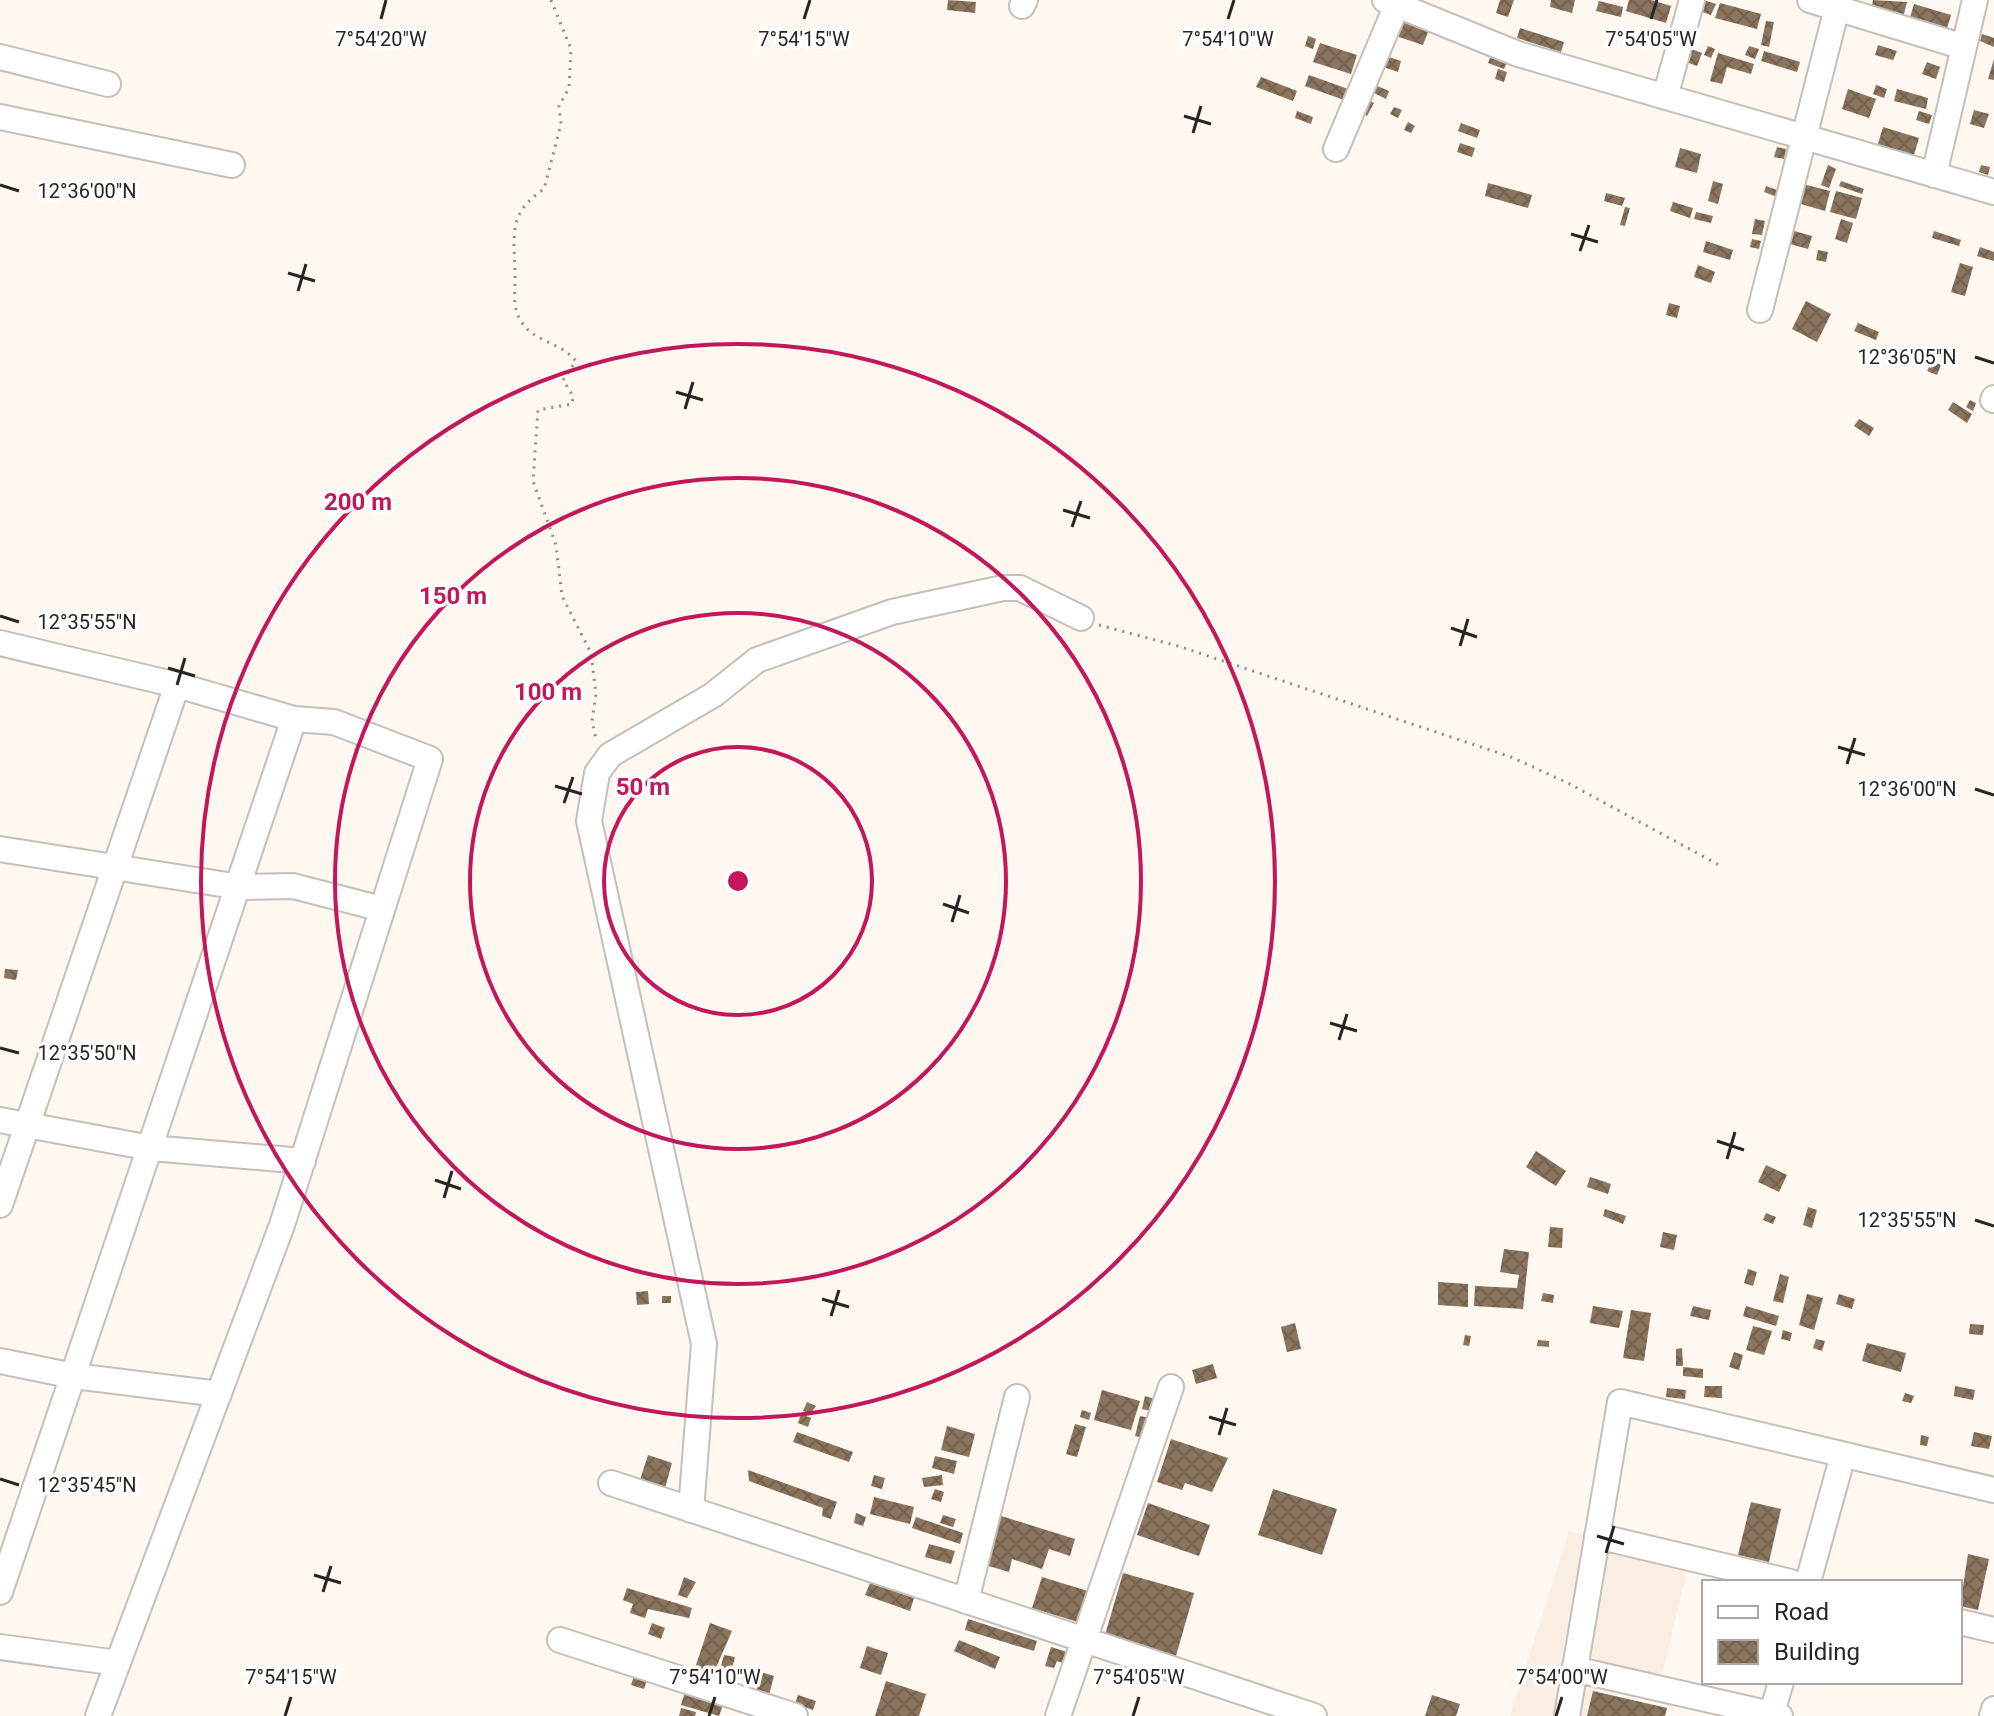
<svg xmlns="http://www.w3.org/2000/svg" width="1994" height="1716" viewBox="0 0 1994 1716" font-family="Roboto,sans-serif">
  <defs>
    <pattern id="building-cross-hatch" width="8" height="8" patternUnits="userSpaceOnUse" patternTransform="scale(2)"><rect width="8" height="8" fill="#8c755e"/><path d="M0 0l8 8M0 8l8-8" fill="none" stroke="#72604d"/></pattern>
  </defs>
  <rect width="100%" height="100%" fill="#fef8f1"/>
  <path fill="#faede1" d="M1569,1531l119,35 -31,130 -60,-14 -5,34h-82z"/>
  <path fill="url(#building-cross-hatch)" d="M948,0l28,2 -1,11 -28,-3z
    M1500,0h14l-6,17 -12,-4z
    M1551,0h24l-3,13 -22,-6z
    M1629,0h22l20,6 -5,17 -40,-12z
    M1703,0l13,4 -5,11 -12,-4z
    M1873,0l34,2 -5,20 -49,-14 2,-7 17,5z
    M1599,1l24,6 -2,10 -25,-6z
    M1720,3l41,11 -4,15 -42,-11z
    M1914,4l37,11 -6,20 -37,-11z
    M1402,17l28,10 -7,18 -27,-9z
    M1766,21l8,1 -5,25 -8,-2z
    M1520,28l44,14 -3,10 -44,-14z
    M1982,34l12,4v9l-14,-6z
    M1308,36l8,3 -3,10 -8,-3z
    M1320,43l37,12 -6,19 -38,-12z
    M1878,45l19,6 -4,9 -18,-5z
    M1708,46l7,3 -4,9 -7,-3z
    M1749,46l10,3 -4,10 -10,-4z
    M1691,49l11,4 -5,13 -11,-4z
    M1764,51l36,11 -3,10 -36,-11z
    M1718,53l36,11 -3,10 -24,-7 -5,17 -12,-3z
    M1491,55l16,7 -3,7 -16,-6z
    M1386,56l15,5 -3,11 -15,-5z
    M1994,59v21l-6,-1z
    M1927,62l13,5 -4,12 -14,-5z
    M1498,69l9,3 -3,10 -9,-3z
    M1309,75l39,14 -4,11 -39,-14z
    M1261,77l36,14 -4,10 -37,-14z
    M1375,85l14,6 -3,8 -14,-7z
    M1876,85l11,4 -3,9 -11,-4z
    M1848,89l28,10 -7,19 -27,-9z
    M1897,89l31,9 -2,11 -32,-8z
    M1367,99l7,4 -7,13 -6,-3z
    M1394,107l8,3 -4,8 -8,-4z
    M1974,110l15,4 -5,14 -14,-4z
    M1297,111l16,6 -2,7 -16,-6z
    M1919,111l13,4 -3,9 -13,-4z
    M1408,122l7,4 -4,7 -7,-3z
    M1461,123l19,7 -3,8 -19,-7z
    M1883,127l36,11 -6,20 -36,-11z
    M1460,143l15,5 -3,9 -15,-5z
    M1777,147l9,2 -2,10 -10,-2z
    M1680,148l21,6 -4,19 -22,-6z
    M1828,165l8,4 -7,19 -8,-3z
    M1981,165l9,2 -2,8 -9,-3z
    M1713,181l10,3 -5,20 -10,-3z
    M1841,181l23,8 -2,5 -23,-8z
    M1488,183l44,12 -4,13 -43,-12z
    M1799,183l31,8 -5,20 -31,-9z
    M1766,186l11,4 -2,6 -11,-4z
    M1836,191l26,7 -6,21 -26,-7z
    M1606,193l19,5 -3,8 -18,-5z
    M1673,202l20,6 -3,10 -20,-7z
    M1625,207l5,1 -5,18 -5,-1z
    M1696,212l17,4 -2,7 -17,-4z
    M1755,219l10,2 -3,14 -10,-1z
    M1841,219l12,4 -6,20 -12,-4z
    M1787,229l25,7 -4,13 -25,-7z
    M1934,231l27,9 -2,6 -27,-8z
    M1752,239l9,2 -2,8 -9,-2z
    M1706,241l27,9 -3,10 -27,-8z
    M1980,247l14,5v9l-17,-5z
    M1818,250l10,2 -2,10 -10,-2z
    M1960,263l13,4 -8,29 -14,-4z
    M1698,265l17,7 -4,11 -17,-6z
    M1806,301l25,13 -14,28 -25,-13z
    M1669,303l11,3 -3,12 -11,-3z
    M1858,323l21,9 -3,8 -22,-9z
    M1932,361l9,4 -4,10 -10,-4z
    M1970,400l6,3 -3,8 -7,-4z
    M1953,402l19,12 -5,9 -19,-13z
    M1859,419l15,9 -5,8 -15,-10z
    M5,969l13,1 -2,10 -12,-2z
    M1536,1151l30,20 -10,15 -30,-19z
    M1766,1165l21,10 -8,17 -21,-10z
    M1590,1177l21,7 -3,10 -21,-7z
    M1808,1207l9,3 -5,18 -9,-3z
    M1605,1209l21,7 -3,8 -20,-8z
    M1766,1213l10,4 -3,7 -10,-4z
    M1550,1227l13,1 -1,20 -14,-1z
    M1663,1232l14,3 -3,15 -14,-3z
    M1504,1249l25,3 -6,57 -49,-3 1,-20 42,2 2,-13 -19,-3z
    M1748,1269l9,3 -4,14 -9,-3z
    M1780,1274l9,3 -6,26 -10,-2z
    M1438,1282l30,2v23l-30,-2z
    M648,1291l1,13 -12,1 -1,-13z
    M1543,1293l11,2 -1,8 -12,-2z
    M1807,1294l16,4 -9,32 -15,-5z
    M1839,1294l16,5 -3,10 -16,-5z
    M662,1296h9v7h-9z
    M1593,1306l30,5 -4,17 -29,-5z
    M1693,1306l18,4 -2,10 -19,-4z
    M1746,1306l33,10 -3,10 -33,-10z
    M1631,1310l20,3 -7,48 -21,-3z
    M1295,1323l6,26 -14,3 -6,-25z
    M1970,1324l14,1 -1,10 -14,-1z
    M1753,1326l19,5 -8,24 -18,-5z
    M1783,1330l9,3 -2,8 -9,-2z
    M1465,1335l6,1 -2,10 -6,-1z
    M1816,1339l9,2 -3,10 -9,-3z
    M1538,1340l11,1v6l-12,-1z
    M1867,1343l39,10 -5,19 -39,-11z
    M1682,1348l1,18h-7v-17z
    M1734,1352l9,3 -4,15 -10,-3z
    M1213,1364l4,14 -21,6 -4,-14z
    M1683,1367l20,2v9l-20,-2z
    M1705,1386h17v12l-18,-1z
    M1955,1386l20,4 -2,10 -19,-4z
    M1667,1388l19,2 -1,9 -19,-2z
    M1102,1390l38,11 -9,29 -37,-10z
    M1905,1393l9,3 -3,7 -9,-2z
    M1145,1396l10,3 -4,12 -9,-2z
    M807,1402l9,4 -6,8 -7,-3z
    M1082,1410l9,3 -2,7 -9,-3z
    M801,1414l10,4 -3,9 -10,-4z
    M1140,1416l10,2 -6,20 -9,-2z
    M1075,1424l11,3 -9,30 -11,-3z
    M947,1426l28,8 -6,23 -28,-7z
    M797,1432l56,20 -4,10 -56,-20z
    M1974,1432l18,4 -3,13 -18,-3z
    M1921,1435l8,2 -2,9 -7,-1z
    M1171,1439l57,19 -16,34 -27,-9 -3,7 -25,-8z
    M648,1455l24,8 -7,25 -25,-8z
    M935,1456l22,5 -3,13 -22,-6z
    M748,1470l89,32 -6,17 -9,-3 1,-8 -74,-27z
    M874,1475l11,3 -3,11 -11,-3z
    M942,1475l1,10 -19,2 -2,-9z
    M935,1489l9,3 -3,10 -10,-3z
    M1273,1489l64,20 -15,46 -64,-20z
    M874,1497l40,10 -4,17 -40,-10z
    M1751,1502l30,7 -12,53 -31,-7z
    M1148,1503l62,22 -11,31 -62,-21z
    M856,1513l10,4 -3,9 -9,-3z
    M943,1515l13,4 -3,8 -13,-4z
    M998,1515l77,24 -5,17 -21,-7 -7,20 -30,-10 -3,13 -27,-8z
    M916,1517l47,16 -3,11 -48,-16z
    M929,1544l26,7 -4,13 -26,-7z
    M1968,1554l21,5 -11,51 -18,-4z
    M1123,1573l71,20 -20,70 -71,-21z
    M684,1577l12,5 -9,16 -9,-3z
    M1042,1577l49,15 -10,31 -49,-15z
    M870,1583l44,15 -4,13 -45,-16z
    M627,1588l65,20 -3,10 -41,-9 -3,9 -15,-5 3,-9 -10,-4z
    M968,1619l69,22 -3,10 -69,-21z
    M652,1623l13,5 -4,11 -13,-5z
    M710,1623l22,8 -17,39 -7,-3 -3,8 -11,-4z
    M959,1640l41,17 -5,12 -41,-18z
    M867,1646l21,7 -7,22 -21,-7z
    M1051,1647l19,6 -4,11 -9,-3 -3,7 -9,-2z
    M724,1655l11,2 -5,19 -11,-3z
    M761,1672l13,4 -6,23 -13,-4z
    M634,1676l13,4 -3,9 -13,-4z
    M886,1681l40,13 -7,22h-44z
    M1593,1691l74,17 -2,8h-78z
    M685,1692l38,13 -4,11 -38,-11z
    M798,1695l18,6 -3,9 -18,-6z
    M1432,1695l28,9 -4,12h-31z
    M681,1708l15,4 -1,4h-16z"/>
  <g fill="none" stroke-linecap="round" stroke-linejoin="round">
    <defs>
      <path id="minor" d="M1385,0l133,54 476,138
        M1810,0l154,47
        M1022,6l3,-6
        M0,57l108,27
        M1665,97l27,-97
        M0,117l232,48
        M1336,149l63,-149
        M1934,175l41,-175
        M1760,310l79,-310
        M1993,400l1,-2
        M0,643l177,42 117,34 40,3 96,37 -148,466 -184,491
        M0,849l240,38 53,-1 89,23
        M0,1120l151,28 152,13
        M0,1205l177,-520
        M0,1361l74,15 145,18
        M611,1483l703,233
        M691,1510l13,-166 -115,-523 8,-48 13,-18 103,-60 44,-35 135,-48 111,-24h17l61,30
        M1597,1536l194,46
        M1808,1582l35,-127
        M0,1592l294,-873
        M966,1601l51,-204
        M1960,1622l34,8
        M560,1640l235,76
        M0,1647l118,16
        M1574,1669l206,47
        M1058,1716l113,-329
        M1567,1716l53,-314 374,88
        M1771,1716l10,-34
        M1992,1716l2,-7"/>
    </defs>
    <use href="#minor" stroke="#c5bfb9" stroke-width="28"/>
    <path stroke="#8f8a86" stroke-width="3" stroke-dasharray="2 6" stroke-linecap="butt" d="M551,0l20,49 -2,39 -10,18 2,18 -17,65c-36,24 -30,45 -29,83 1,16 -4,34 6,49 12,21 40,21 55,40l-13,19 10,16 -1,8 -34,6 -5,71 23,64 6,51 29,57 5,41 -4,27 4,18
      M1099,625l79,21 333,111 57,26 151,82"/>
    <use href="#minor" stroke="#fff" stroke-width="24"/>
  </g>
  <path fill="none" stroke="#272422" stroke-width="3" d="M381,19l5,-19M804,19l6,-19M1228,19l6,-19M1651,19l6,-19M1184,116l27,8M1193,133l8,-27M0,185l19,6M1571,234l27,8M1580,251l9,-26M288,273l27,8M298,291l8,-27M1975,357l19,6M676,392l27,8M685,409l8,-27M1063,510l27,8M1072,527l9,-26M0,616l19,6M1451,628l26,9M1460,646l8,-27M168,668l27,8M177,685l8,-27M1838,747l27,8M1847,764l8,-26M555,786l27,8M1975,789l19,6M564,803l9,-26M943,904l26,9M952,922l8,-27M1330,1023l27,8M1339,1040l8,-26M0,1048l19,5M1717,1141l27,9M1727,1159l8,-27M435,1180l26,9M444,1198l8,-27M1975,1220l19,6M822,1299l27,8M831,1316l8,-26M1209,1417l27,8M1219,1435l8,-27M0,1479l19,6M1597,1536l27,8M1606,1553l8,-27M314,1575l27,8M323,1592l8,-26M285,1716l6,-19M709,1716l6,-19M1133,1716l6,-19M1556,1716l6,-19"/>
  <g fill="none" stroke="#c2185b" stroke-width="4">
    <circle cx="738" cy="881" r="134"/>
    <circle cx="738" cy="881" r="268"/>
    <circle cx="738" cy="881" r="403"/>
    <circle cx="738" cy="881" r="537"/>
  </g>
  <g font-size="20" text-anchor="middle" fill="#272422" stroke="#fff" stroke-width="7" stroke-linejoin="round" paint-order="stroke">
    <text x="381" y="46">7°54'20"W</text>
    <text x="804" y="46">7°54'15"W</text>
    <text x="1228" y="46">7°54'10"W</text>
    <text x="1651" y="46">7°54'05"W</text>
    <text x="87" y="198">12°36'00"N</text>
    <text x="1907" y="364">12°36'05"N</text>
    <text x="87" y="629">12°35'55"N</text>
    <text x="1907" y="796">12°36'00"N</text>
    <text x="87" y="1060">12°35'50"N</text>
    <text x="1907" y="1227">12°35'55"N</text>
    <text x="87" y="1492">12°35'45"N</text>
    <text x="291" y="1684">7°54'15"W</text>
    <text x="715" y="1684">7°54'10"W</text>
    <text x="1139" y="1684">7°54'05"W</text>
    <text x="1562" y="1684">7°54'00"W</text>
  </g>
  <circle cx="738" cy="881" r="12" fill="#c2185b" stroke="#fff" stroke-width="4"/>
  <g font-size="24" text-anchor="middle" font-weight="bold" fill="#c2185b" stroke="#fff" stroke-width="7" stroke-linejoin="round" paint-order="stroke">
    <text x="358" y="510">200 m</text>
    <text x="453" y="604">150 m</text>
    <text x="548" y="700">100 m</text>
    <text x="643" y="795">50 m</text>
  </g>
  <rect x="1702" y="1580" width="260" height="104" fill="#ffffff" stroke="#a9a7a7" stroke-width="2"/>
  <rect x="1718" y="1606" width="40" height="12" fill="#ffffff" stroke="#a9a7a7" stroke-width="2"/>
  <text x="1774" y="1620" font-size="24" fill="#272422">Road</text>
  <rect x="1718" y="1640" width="40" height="24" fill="url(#building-cross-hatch)" stroke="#a9a7a7" stroke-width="2"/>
  <text x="1774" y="1660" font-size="24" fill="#272422">Building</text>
</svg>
